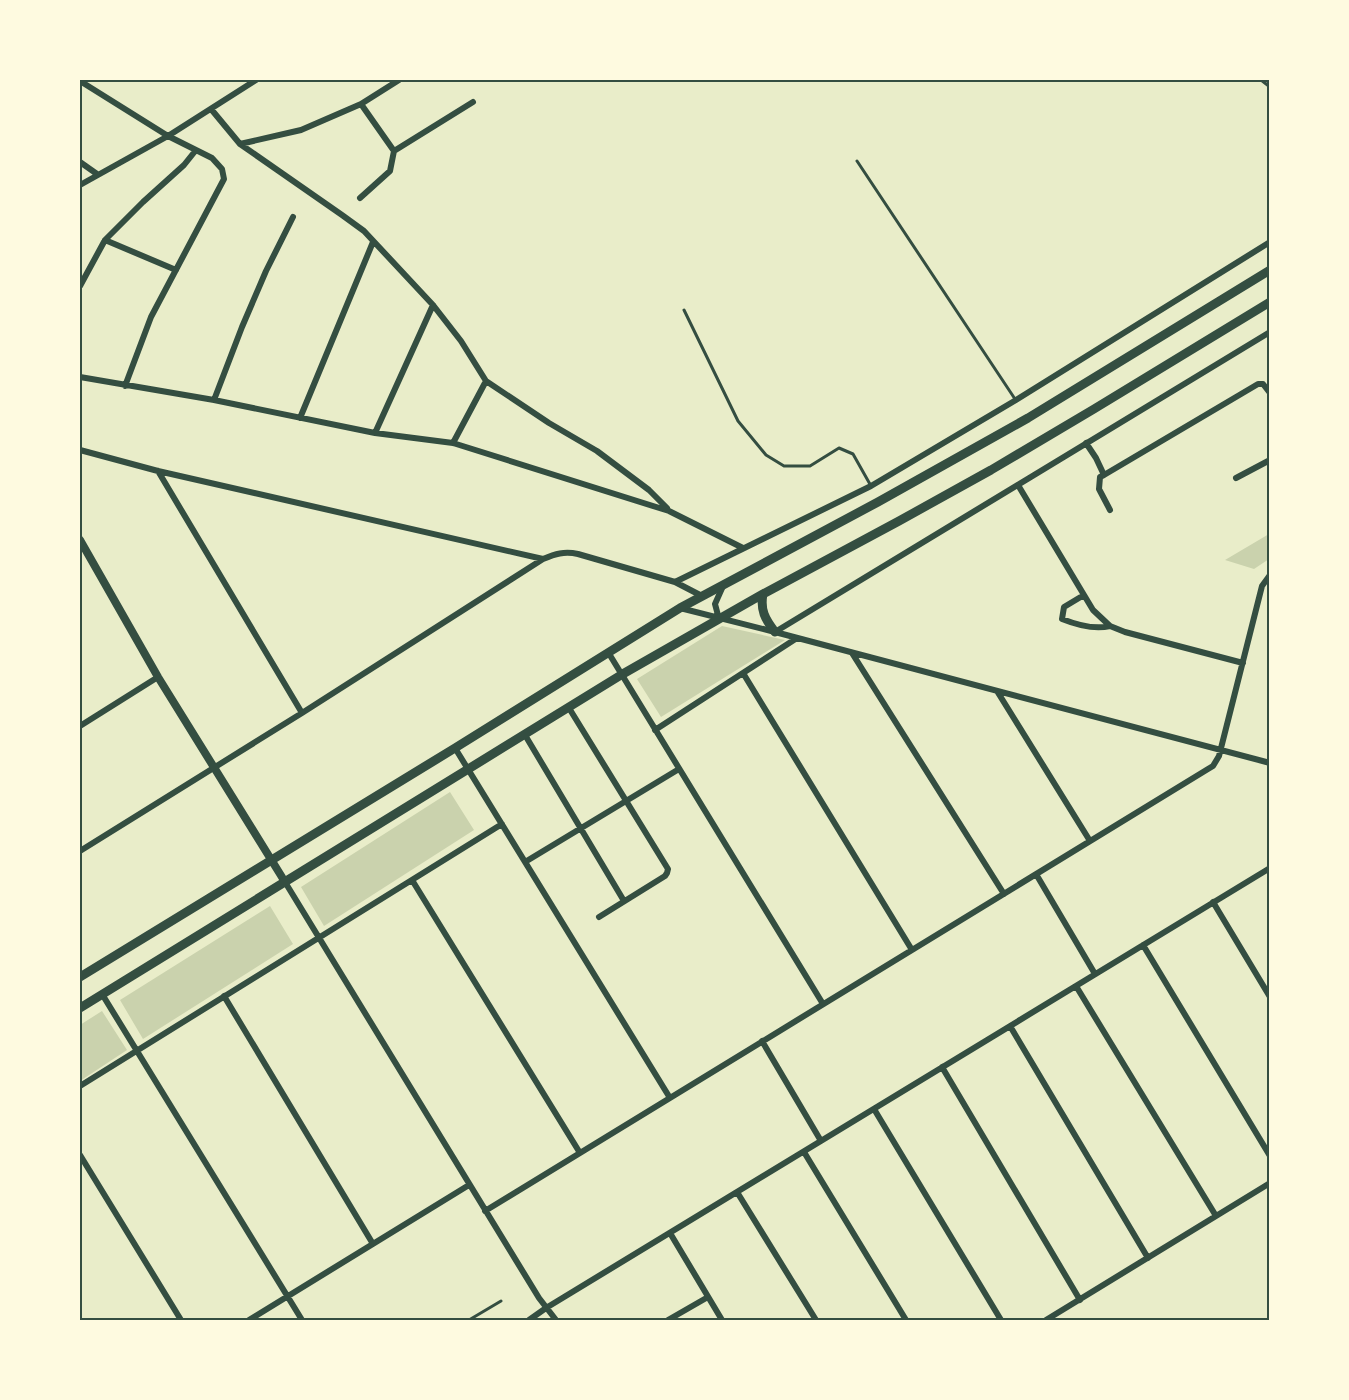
<svg xmlns="http://www.w3.org/2000/svg" width="1349" height="1400" viewBox="0 0 1349 1400" font-family="'Exo 2',sans-serif">
  <rect width="100%" height="100%" fill="#e9edc9"/>
  <path fill="#cad2ad" d="M1269,534v25l-15,10 -29,-9z
    M722,626l63,14 -124,77 -24,-38z
    M450,792l24,38 -150,96 -23,-39z
    M270,906l23,38 -150,95 -23,-39z
    M102,1011l25,39 -47,31v-56z"/>
  <g fill="none" stroke-linecap="round" stroke-linejoin="round">
    <path stroke="#344e41" stroke-width="3" d="M1261,80l9,7
      M857,161l158,238
      M684,310l54,111 28,34 18,11h26l29,-18 14,6 18,32
      M469,1320l32,-19"/>
    <path stroke="#344e41" stroke-width="6" d="M80,81l88,55 44,22 10,11 2,10 -73,138 -26,69
      M211,109l29,35 102,71 22,16 69,74 28,36 25,40 63,42 48,28 52,39 18,18
      M240,144l61,-14 60,-26 38,-24
      M394,151l79,-49
      M80,162l17,12
      M80,185l88,-49 88,-56
      M360,198l30,-27 4,-20 -33,-47
      M105,240l38,-38 41,-37 12,-15
      M80,286l25,-46 71,30
      M80,377l134,23 161,33 78,10 216,68 74,37
      M214,400l28,-73 24,-56 27,-54
      M300,418l73,-176
      M375,433l58,-128
      M453,443l33,-62
      M1086,443l10,15 8,17 154,-91h5l7,9
      M80,450l78,21 385,88
      M158,471l144,242
      M1104,475l-4,2 -1,12 11,21
      M1236,478l34,-18
      M1018,485l75,125 17,16 15,6 118,31
      M675,582l196,-96 145,-86 254,-158
      M1084,595l-20,12 -2,12c15,6 32,11 48,7
      M680,608l95,24 495,131
      M719,619l-4,-15 8,-18
      M775,632l495,-300
      M608,652l215,352
      M852,653l152,241
      M743,673l169,277
      M997,691l93,150
      M569,708l99,161 -1,4 -2,3 -66,41
      M80,726l78,-49
      M655,730l142,-92
      M525,735l99,166
      M455,748l215,350
      M80,851l222,-138 241,-154c12,-5 21,-8 35,-5l97,28 27,14
      M525,862l154,-93
      M1036,874l59,100
      M412,880l168,273
      M285,882l254,416 17,22
      M1213,902l57,95
      M1143,945l127,211
      M1076,986l140,230
      M102,994l200,326
      M224,996l149,248
      M1010,1026l138,232
      M762,1041l59,100
      M942,1067l138,233
      M80,1086l422,-262
      M874,1109l127,211
      M804,1152l102,168
      M80,1155l101,165
      M737,1192l79,128
      M485,1211l723,-442 5,-3 6,-10 43,-170 8,-11
      M670,1233l52,87
      M249,1320l220,-135
      M529,1320l17,-12 724,-440
      M668,1320l40,-23
      M1046,1320l224,-137"/>
    <path stroke="#344e41" stroke-width="8" d="M80,540l78,137 127,205"/>
    <path stroke="#344e41" stroke-width="9" d="M763,594c-3,16 2,25 12,38
      M80,977l375,-229 225,-140 198,-106 150,-84 242,-148
      M80,1008l541,-333 142,-81 136,-73 92,-51 103,-61 176,-107"/>
  </g>
  <rect width="1349" height="1400" fill="none" stroke="#fefae0" stroke-width="162"/>
  <rect x="81" y="81" width="1187" height="1238" fill="none" stroke="#344e41" stroke-width="2"/>
</svg>
